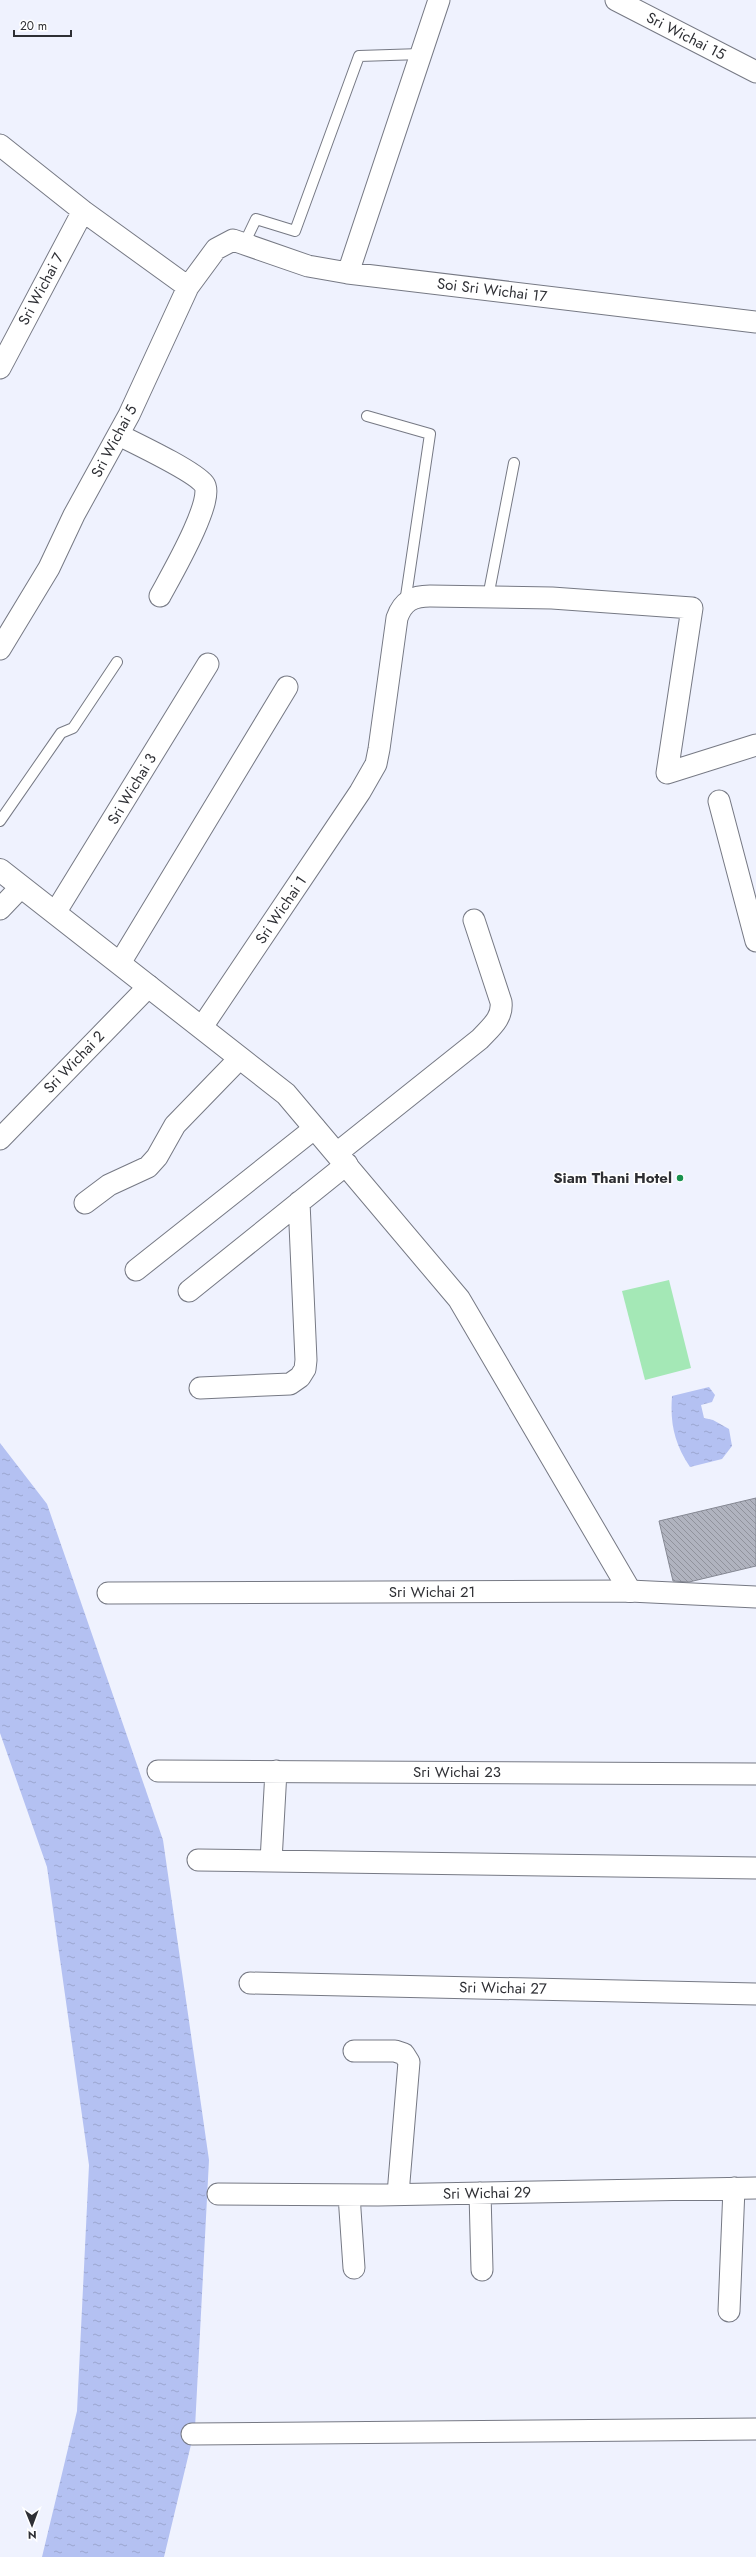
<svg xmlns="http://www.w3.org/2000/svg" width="756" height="2557" viewBox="0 0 756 2557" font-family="Jost,sans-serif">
  <defs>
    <pattern id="water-ripples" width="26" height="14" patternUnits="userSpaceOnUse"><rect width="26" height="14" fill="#b4c1f2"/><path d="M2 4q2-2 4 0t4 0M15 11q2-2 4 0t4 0" fill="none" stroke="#9ba6d0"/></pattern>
    <pattern id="building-back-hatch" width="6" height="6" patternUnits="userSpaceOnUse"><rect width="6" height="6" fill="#b0b3bf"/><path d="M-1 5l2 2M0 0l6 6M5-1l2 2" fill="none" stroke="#90929c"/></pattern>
  </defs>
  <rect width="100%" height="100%" fill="#eff2fe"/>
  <path fill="#a4e8b6" d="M669,1280l22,88 -46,12 -23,-89z"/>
  <path fill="url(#water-ripples)" d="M709,1387l6,8 -3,7 -11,3 3,13 9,2 16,9 3,17 -10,13 -32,8c-16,-24 -20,-44 -18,-71z
    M0,1443l47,61 116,336 46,320 -14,268 -31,129h-122l35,-146 12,-246 -42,-298 -47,-134z"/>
  <path fill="url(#building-back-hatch)" stroke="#858893" d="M756,1498v68l-67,16 -16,-1 -14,-60z"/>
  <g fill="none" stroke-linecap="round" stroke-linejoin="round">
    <defs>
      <path id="service" d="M244,244l12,-25 39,12 64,-175 62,-2
        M367,416l63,18 -25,169
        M488,597l26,-134
        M0,821l61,-88 12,-5 44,-66"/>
      <path id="minor" d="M616,0l140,72
        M0,145l83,66 105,76
        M348,273l91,-273
        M0,368l83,-157
        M119,435c18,9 75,36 85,49 12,15 -35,95 -44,112
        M0,649l49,-81 25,-53 55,-100 59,-128 28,-38 17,-9 75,26 40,7 408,49
        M719,801l37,140
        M0,909l21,-22
        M55,913l153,-249
        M120,963l167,-276
        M202,1027l158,-235 16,-28 3,-15 18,-131c6,-17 16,-22 33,-22l122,2 140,10 -25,165 89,-28
        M0,1139l149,-153
        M337,1153l143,-114c11,-12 23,-21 21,-37l-27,-82
        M85,1203l24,-18 39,-18 9,-10 18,-32 65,-67
        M136,1270l179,-142
        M189,1291l158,-127
        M200,1388l90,-4 10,-7 5,-8 1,-9 -7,-158
        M108,1593l522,-2 126,6
        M158,1771l598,3
        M198,1860l558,8
        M271,1861l5,-90
        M250,1983l506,11
        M354,2051h41l9,3 5,8 -11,132
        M480,2193l2,77
        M218,2194l160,1 378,-7
        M349,2195l5,73
        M729,2311l5,-123
        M192,2434l564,-5"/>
      <path id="tertiary" d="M0,870l286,224 173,205 171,292"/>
    </defs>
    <use href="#service" stroke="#767984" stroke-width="12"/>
    <use href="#minor" stroke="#767984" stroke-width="23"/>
    <use href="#tertiary" stroke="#767984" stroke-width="24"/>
    <use href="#service" stroke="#fff" stroke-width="10"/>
    <use href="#minor" stroke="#fff" stroke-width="21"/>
    <use href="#tertiary" stroke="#fff" stroke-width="22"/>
  </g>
  <circle fill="#18914d" stroke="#fff" stroke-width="1.5" cx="680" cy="1178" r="4"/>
  <g text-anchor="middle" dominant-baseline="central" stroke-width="3" stroke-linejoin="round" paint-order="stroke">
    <g font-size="15" fill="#2e2f34" stroke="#fff">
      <text transform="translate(686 36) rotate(27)">Sri Wichai 15</text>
      <text transform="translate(41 289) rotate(-62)">Sri Wichai 7</text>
      <text transform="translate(492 290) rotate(7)">Soi Sri Wichai 17</text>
      <text transform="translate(114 441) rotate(-62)">Sri Wichai 5</text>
      <text transform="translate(132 789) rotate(-59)">Sri Wichai 3</text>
      <text transform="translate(281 910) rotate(-56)">Sri Wichai 1</text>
      <text transform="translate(74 1062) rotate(-46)">Sri Wichai 2</text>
      <text x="432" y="1592">Sri Wichai 21</text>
      <text x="457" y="1772">Sri Wichai 23</text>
      <text transform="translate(503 1988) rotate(1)">Sri Wichai 27</text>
      <text transform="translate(487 2193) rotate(-1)">Sri Wichai 29</text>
    </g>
    <g font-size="15" font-weight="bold" fill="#2e2f34" stroke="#fff" text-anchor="end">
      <text x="672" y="1178">Siam Thani Hotel</text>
    </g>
  </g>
  <g transform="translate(32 2525) rotate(179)" stroke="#ffffff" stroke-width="3" paint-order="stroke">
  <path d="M0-3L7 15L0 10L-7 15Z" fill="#2e2f34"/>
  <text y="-6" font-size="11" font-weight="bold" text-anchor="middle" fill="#2e2f34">N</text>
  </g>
  <path d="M14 30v6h57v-6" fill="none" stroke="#2e2f34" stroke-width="2"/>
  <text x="20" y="30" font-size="12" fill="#2e2f34" stroke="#ffffff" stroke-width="3" paint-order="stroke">20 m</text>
</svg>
